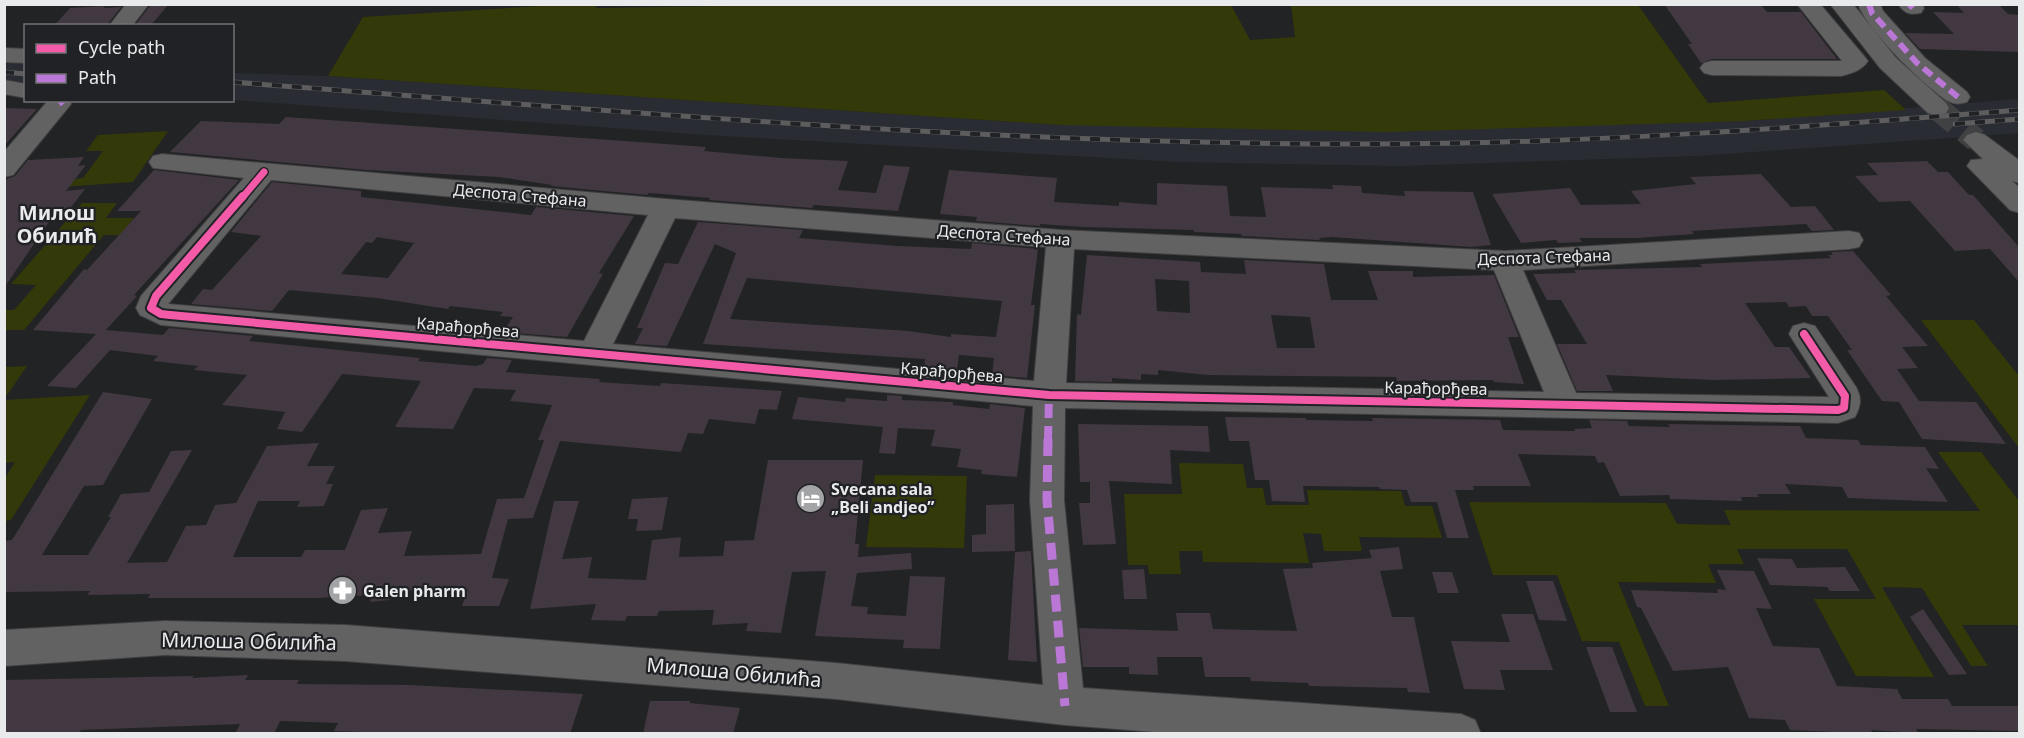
<svg xmlns="http://www.w3.org/2000/svg" width="2024" height="738" viewBox="0 0 2024 738" font-family="'Noto Sans',sans-serif">
  <rect width="100%" height="100%" fill="#222324"/>
  <path fill="#2a2c33" d="M4,51l21,1v33l-20,-2z
    M233,73l95,3 733,49 684,-4 274,-22 1,34 -323,23 -297,10 -221,-4 -472,-27 -474,-35z"/>
  <path fill="#333908" d="M853,4l378,1 19,35 45,-3 -4,-32h347l70,98 176,-13 22,20 -161,11 -359,11 -325,-7 -733,-49 35,-59 196,-12h36l1,3z
    M168,131l-35,51 -73,5 5,-7 18,-2 20,-27h-17l12,-16z
    M82,203h35l-11,15h28l-14,17h-16l-80,95h-19l-1,-20h10l22,-25 -25,-1z
    M1921,320h53l45,56v72z
    M27,366l-22,32v-31z
    M90,395l-79,125 -6,1v-43l10,-16 -10,1v-63z
    M1938,452h43l38,49v124h-57l26,41h-17l-49,-78 -40,-1 52,90 -78,-1 -42,-77h62l-29,-50h-110l7,15h-36l8,19 -98,-1 51,124h-24l-26,-64 -37,-1 -25,-66h-64l-24,-73 197,1 11,21 54,1 -7,-15 256,1z
    M1179,463l64,1 4,24h16l3,17h43l-2,-15 94,1 4,15h27l10,32 -83,-1 3,14h-38l-3,-17 -18,-1 6,30 -106,-1 -1,-11h-23l2,23h-32l-1,-9h-20l-4,-71h58z
    M875,475l92,1 -3,72 -98,-1z"/>
  <path fill="#423841" fill-rule="evenodd" d="M1664,4h96l7,8h34l36,47h-125l-11,4 -13,-19h4z
    M1956,4h42l10,10 11,1v37l-99,-3 -15,-16 49,1 -21,-22 31,1z
    M168,5l-16,19h-16l14,-18z
    M105,6l-2,2 18,-1 -14,18 -53,1 16,-18z
    M4,108l33,1 -33,37z
    M286,117l353,25 67,5 -2,4 77,7 67,3 -10,29 38,3 8,-28 26,2 -12,44 -84,-6 -2,3 -103,-8 1,-2 -61,-5 -2,2 -96,-9 1,-1 -53,-8 -132,-7 -197,-18 31,-31 78,3z
    M84,157l-6,9 8,-1 -20,26 19,-2 -20,26 -12,1 -49,72v-108l11,-4 13,-16z
    M1927,161l11,11h10l21,23h4l46,52v35l-29,-33 -35,2 -45,-50 -31,1 -24,-26 23,-1 -11,-12z
    M154,170l85,10 -105,115 3,1 -31,34 57,5 6,-7 84,8 -4,5 171,17 -2,3 58,5 7,-2 4,-6 25,2 -6,12 94,7 -1,3 61,4 1,-3 121,8 -5,19 -18,-1 -4,15 -46,-5 -6,15 -15,-1 -7,19 -121,-11 -27,77 -25,1 -16,59 17,1 -10,27h-37l6,-17 -75,2 -4,9 -19,2 2,-7 -54,3h-170l2,-4 -63,1 3,-4 -86,1v-51l8,-1 91,-148 49,7 -49,86 -19,1 -42,69h46l23,-38h-3l13,-23 28,-2 22,-41 21,-1 -65,113 40,-1 19,-36 20,-1 9,-20 21,-2 31,-57 52,-3 -12,23h28l-9,18h7l-9,22 -27,1 3,-6h-42l-25,56h68l4,-7h40l16,-40 27,-2 -10,25 34,-2 -8,25 77,-2 16,-55 27,-1 20,-58h-6l14,-35 -42,-4 6,-11 -42,-2 -21,41 -58,-2 26,-46 -79,-7 -40,58 -25,-3 8,-17 -63,-7 25,-30 -53,-5 4,-4 -45,-5 5,-5 -48,-6 -34,38 -29,-2 49,-52 -63,-4 51,-61 3,1 54,-59h-24z
    M949,170l108,8 -3,24 65,4v-4l38,3v-22l70,3 3,30 36,1 -5,-30 72,2 -1,-4 29,1 1,7 43,3 -1,-5 69,1 18,53 -20,2 -139,-10 -13,1 1,2 -78,-4 -1,-2 -47,-2v-2l-111,-3 -43,-3v2l-64,-5 1,-4 -37,-3z
    M1761,174l30,33 24,-1 19,24 -22,1 -6,-7 -114,7 2,3 -57,4h-58l3,4 -24,1 -2,-3 -35,3 -29,-49 78,-6 11,17 60,-1 -10,-13 65,-7 -6,-7z
    M272,182l89,9v6l170,18 5,-8 98,9 -35,57 4,1 -36,63 -64,-5 10,-15 -13,-1 3,-4 -53,-6 -2,3 -71,-11 -88,-8 -17,21 -81,-7 12,-15 9,1 49,-54 -30,-4zM377,237l37,6 -26,35 -47,-4 25,-32 6,1z
    M698,222l105,8 -4,8 98,8 74,3 1,-6 66,6 -7,56h4l-8,73 -35,-3 2,-17 -35,-3 -2,15 -33,-1 1,-10 -222,-15 33,-91 -21,-9 -48,102 -32,-2 8,-16h-6l28,-65 13,1zM747,278l255,23 -6,36 -45,-3v3l-43,-6 -178,-12z
    M1853,251l38,44 -5,1 42,50 -26,1 16,21 -21,1 22,32 57,1 30,42 -84,-5 -23,-37 -17,-1 -35,-51h5l-24,-34h-16l-6,-10 -17,1 -3,-5 -41,1 30,44h14l22,31 -98,2 -107,-5 7,16h-36l-20,-47h30l-26,-44h-14l-14,-26 43,-1 -2,-3 128,-3 -2,-3 131,-6 -3,-3h5l-2,-3z
    M1087,255l113,7 1,10 45,2 -2,-14 80,4 7,36h47l-10,-29h45v6l81,-2 25,62h-11l16,47 -30,-2 -1,-2 -96,1 -1,-4 -188,-2 -50,-5v5l-17,-1v6l-29,-2v4l-37,-1 2,-67 4,1zM1155,279l34,2 1,32 -33,-2zM1271,315l39,2 5,31h-38z
    M887,395l15,1v4l51,2v3l36,4 1,-5 35,4 -8,69 -36,-3 1,-4 -25,-3 4,-18 -30,-3 4,-16 -37,-2 -3,26 -16,-1 4,-26 -91,-8 6,-22 47,5 1,-4 41,3z
    M1225,417l81,1v2l67,1 -1,-3 128,2 3,10 72,1 -1,-2 18,-1 -3,-8 38,1 2,5 41,1 -2,-3 132,2 6,12 52,2 3,5 64,2 14,22 -13,-1 22,34 -100,-4 -6,-11 -57,-3 6,10h-34l2,3h-18l1,4 -72,-2 -1,-4 -49,1 -16,-34 -6,1 -3,-7 -77,-2 13,32h-58l1,4h-19l14,48h-22l-10,-36h-26l-4,-12 -27,-1 -1,-2 -76,-1 2,16 -33,-1 -3,-21h-14l-6,-39h-20z
    M1078,424l130,2 2,26 -40,-2 2,34 -63,-3 7,63 -33,1 -4,-42h11v-21h-10z
    M768,460h95l-8,84h4l-1,13 53,-4 1,16 -55,4 -6,33 17,1 -1,7 39,2 4,-40 35,1 -5,72 -37,-1 1,-8 -89,-4 11,-65 -34,1 -11,61 -35,-2 2,-8 -36,2 2,-15 -55,1 -2,5h-30l-2,5 -34,-1 5,-16 -66,5 24,-108h25l-17,58 30,-2 -4,21 58,2 6,-40 29,-3 -2,20 44,-1 2,-15 29,-1z
    M668,497l-6,33 -26,1 2,-12h-10l4,-20z
    M1014,504l1,47 -43,1v-17l14,-1v-29z
    M1399,547l4,22 -23,2 12,46h22l16,76 -22,-1 -1,-4 -98,-2 -1,-3 -57,-2 -1,-4h-45l-3,-20h-45l1,18 -29,-1v-7h-46l-4,-39 99,3 -2,-18h34l3,16 84,2 -14,-62 30,-1 -1,-5 60,-5 -3,-8z
    M1031,551l6,111 -29,-2 7,-108z
    M1757,558l35,1 5,9 48,-1 15,24h-30l-3,-4 -57,-2z
    M1144,569l3,30h-23l-2,-29z
    M1717,570l37,1 18,38 -16,-1 17,38 46,2 18,38 60,3 5,10h46l4,7h67v25l-103,-2 2,4 -47,-3 2,4 -39,-2 -44,-2 -5,-10 -36,-2 -21,-51 -55,4 -32,-63 -4,-1 -6,-17 87,3 -1,-4 9,1z
    M1432,572h20l7,21h-21z
    M1526,581h27l14,40 -28,-1z
    M1923,609l44,65 -18,1 -39,-58z
    M1501,614h32l20,56h-53l5,20 -41,-1 -13,-48 59,1z
    M1586,647h26l25,65h-27z
    M248,675l-3,5h54l-2,4 112,1 174,9 -13,40h-151l-85,-3 4,-8 -58,-2 -6,13h-39l5,-10 -159,6 -2,4h-75v-54l190,-4 -2,2z
    M650,701h40v2l50,5 -7,26h-90z"/>
  <g fill="none" stroke-linecap="round" stroke-linejoin="round">
    <path stroke="#404142" stroke-width="24" stroke-dasharray="24 12" stroke-linecap="butt" d="M1937,108l39,32"/>
    <defs>
      <path id="minor" d="M126,4h23l-17,22h-23z
        M1797,4h23l44,52 4,5c-7,10 -16,12 -27,15l-129,-1 -8,-2 -4,-5 4,-5 8,-2h130z
        M1830,4h23l43,54 50,45 3,5 -3,5 -9,2 -9,-2 -48,-45z
        M1858,4h22l3,7 42,47 42,34 3,5 -3,5c-7,2 -12,3 -19,-1 -22,-13 -82,-72 -90,-97z
        M1898,4h24l2,4 -3,5c-11,2 -16,1 -23,-9z
        M4,48l22,1v14l-22,-1z
        M4,80l22,4v14l-22,-4z
        M46,100h24l1,4 -58,71 -9,2v-25l42,-49z
        M1976,132l9,3 35,26v22l-8,-2 8,7v25l-10,-3 -43,-44 4,-6 12,-1 -20,-19 4,-5z
        M162,154l504,45 395,31 444,21 344,-20 10,2 4,7 -4,7 -10,2 -326,21 53,123 253,4 -40,-63 4,-8 11,-3 11,3 41,61c6,11 5,19 -1,30l-17,6 -773,-15 -1,92 19,188 378,26 14,6 6,14h-300l-116,-9 -229,-26 -491,-38 -180,-6 -161,11v-36l161,-9 180,4 491,38 207,22 -13,-185 3,-94 -872,-81 -21,-10 -4,-7 5,-12 103,-118 -91,-10 -4,-6 4,-6zM271,180l377,35 -64,126 -416,-37zM675,218l371,29 -12,134 -421,-37zM1074,249l420,21 50,122 -478,-9z"/>
    </defs>
    <use href="#minor" stroke="#404042" stroke-width="2"/>
    <use href="#minor" fill="#626263" fill-rule="evenodd"/>
    <defs>
      <path id="rail" d="M4,72l22,2
        M232,82c380,29 760,63 1141,62 216,0 432,-17 647,-34
        M1955,124l65,-5"/>
    </defs>
    <use href="#rail" stroke="#5d5d5e" stroke-width="5"/>
    <use href="#rail" stroke="#212225" stroke-width="4" stroke-dasharray="10" stroke-linecap="butt"/>
    <path stroke="#ba77d6" stroke-width="6" stroke-dasharray="11 6" stroke-linecap="butt" d="M1869,4l3,9 45,50 41,34
      M1909,4l4,4
      M59,104l5,-4"/>
    <path stroke="#ba77d6" stroke-width="8" stroke-dasharray="14 8" stroke-linecap="butt" d="M1048,440l1,-45"/>
    <path stroke="#ba77d6" stroke-width="9" stroke-dasharray="17 9" stroke-linecap="butt" d="M1048,439l-1,61 18,206"/>
    <defs>
      <path id="cycleway-far1" d="M242,198l22,-26"/>
      <path id="cycleway" d="M243,196l-87,100 -5,12 10,6 9,1 879,80 789,15 6,-2 1,-12 -41,-62"/>
    </defs>
    <use href="#cycleway-far1" stroke="#212225" stroke-width="10"/>
    <use href="#cycleway" stroke="#212225" stroke-width="12"/>
    <use href="#cycleway-far1" stroke="#f35aa7" stroke-width="7"/>
    <use href="#cycleway" stroke="#f35aa7" stroke-width="8"/>
  </g>
  <defs>
    <symbol id="hotel-disc" viewBox="-11 -11 22 22"><circle r="9.5" fill="#a3a4a6" stroke="#212225"/><path d="M-6-4.5h1.5V1H6V5H4.5V3h-9V5H-6ZM-4 0a1.8 1.8 0 1 1 3.6 0ZM.5 0V-2.5h3Q6-2.5 6 0Z" fill="#fff"/></symbol>
    <symbol id="pharmacy-disc" viewBox="-11 -11 22 22"><circle r="9.5" fill="#a3a4a6" stroke="#212225"/><path d="M-2-6h4v4h4v4h-4v4h-4v-4h-4v-4h4Z" fill="#fff"/></symbol>
  </defs>
  <g fill-rule="evenodd">
    <use href="#hotel-disc" x="794" y="482" width="33" height="33"/>
    <use href="#pharmacy-disc" x="326" y="574" width="33" height="33"/>
  </g>
  <g text-anchor="middle" dominant-baseline="central" stroke-width="4.5" stroke-linejoin="round" paint-order="stroke">
    <g font-size="16" fill="#e9eaec" stroke="#212225">
      <text transform="translate(520 195) rotate(5)">Деспота Стефана</text>
      <text transform="translate(1004 235) rotate(4)">Деспота Стефана</text>
      <text transform="translate(1544 257) rotate(-2)">Деспота Стефана</text>
      <text transform="translate(468 327) rotate(5)">Карађорђева</text>
      <text transform="translate(952 372) rotate(5)">Карађорђева</text>
      <text transform="translate(1436 388) rotate(1)">Карађорђева</text>
    </g>
    <g font-size="16" font-weight="bold" fill="#e9eaec" stroke="#212225" text-anchor="start">
      <text x="831" y="489">Svecana sala<tspan x="831" dy="18">„Beli andjeo”</tspan></text>
      <text x="363" y="591">Galen pharm</text>
    </g>
    <g font-size="20" font-weight="bold" fill="#e9eaec" stroke="#212225">
      <text x="57" y="212">Милош<tspan x="57" dy="23">Обилић</tspan></text>
    </g>
    <g font-size="20" fill="#e9eaec" stroke="#212225">
      <text transform="translate(249 641) rotate(1)">Милоша Обилића</text>
      <text transform="translate(734 672) rotate(5)">Милоша Обилића</text>
    </g>
  </g>
  <rect width="2024" height="738" fill="none" stroke="#e9eaec" stroke-width="12"/>
  <rect x="24" y="24" width="210" height="78" fill="#212225" stroke="#717275" stroke-width="1.5"/>
  <rect x="36" y="44" width="30" height="9" fill="#f35aa7" stroke="#717275" stroke-width="1.5"/>
  <text x="78" y="54" font-size="18" fill="#e9eaec">Cycle path</text>
  <rect x="36" y="74" width="30" height="9" fill="#ba77d6" stroke="#717275" stroke-width="1.5"/>
  <text x="78" y="84" font-size="18" fill="#e9eaec">Path</text>
</svg>
